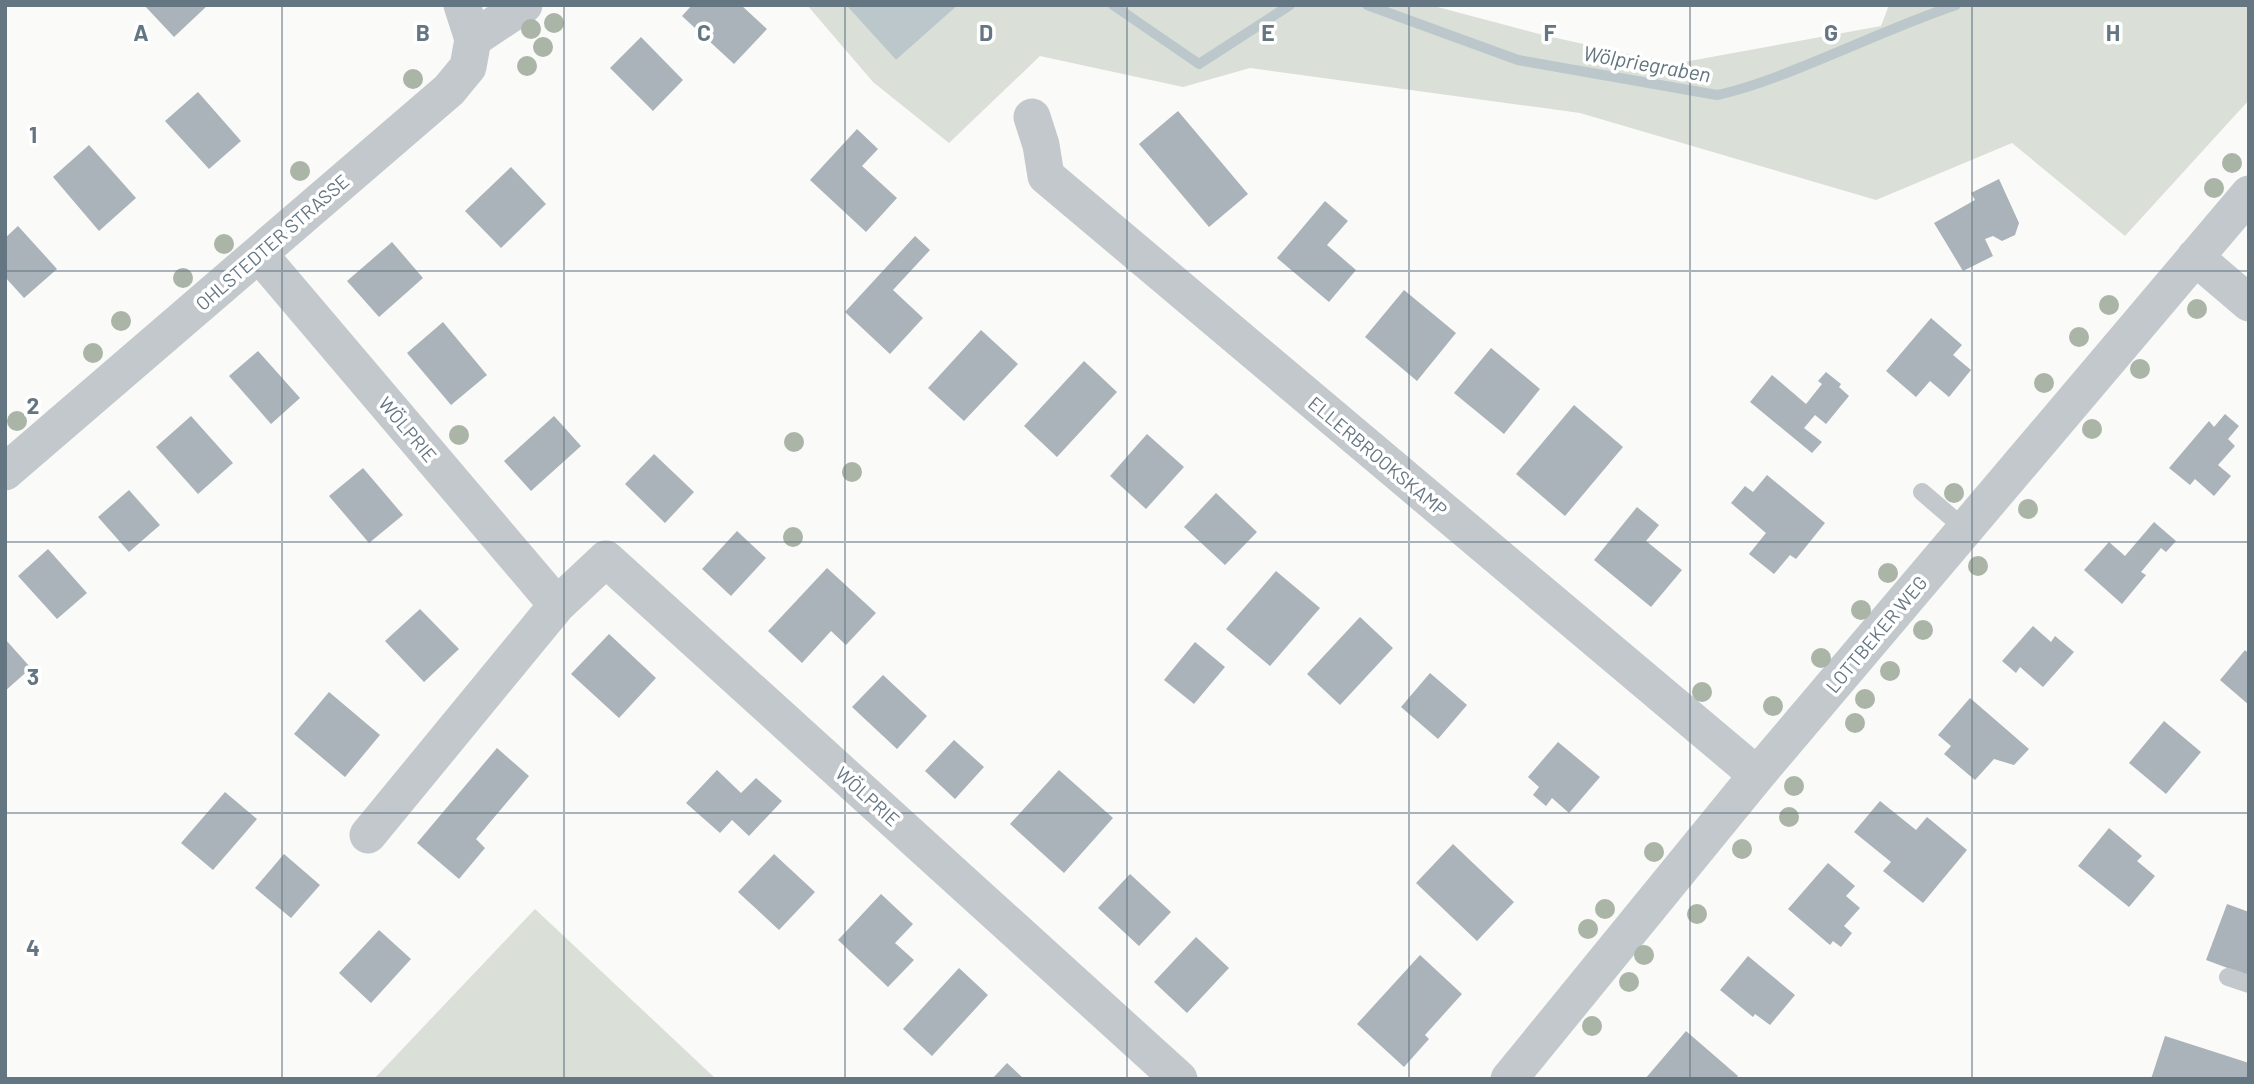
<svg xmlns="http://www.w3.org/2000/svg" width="2254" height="1084" viewBox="0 0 2254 1084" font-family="Barlow,sans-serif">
  <rect width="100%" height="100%" fill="#fafaf8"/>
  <path fill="#dadfd7" d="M807,5h39l50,55 62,-55h472l113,30 130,29 208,-38 8,-21h360v95l-124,136 -113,-93 -136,57 -296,-87 -330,-45 -67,19 -143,-31 -91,87 -76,-61z
    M535,909l181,170h-342z"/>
  <path fill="#bbc7cb" d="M846,5h112l-62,55z"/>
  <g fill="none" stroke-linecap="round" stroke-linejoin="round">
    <path stroke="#bbc7cb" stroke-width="10" d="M1113,5l86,59 91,-59
      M1367,5l151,55 199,35c29,-6 55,-16 82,-27 53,-21 104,-45 157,-63"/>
  </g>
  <path fill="#aab3b9" d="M144,5h64l-34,32z
    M692,5h49l26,24 -33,35 -52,-48z
    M641,37l42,43 -30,31 -43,-43z
    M198,92l43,49 -32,28 -44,-48z
    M1178,111l70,83 -39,33 -70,-83z
    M857,129l21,20 -16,17 35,32 -31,34 -56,-52z
    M89,145l47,53 -37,33 -46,-54z
    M511,167l35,37 -45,44 -36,-37z
    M1999,179l20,44 -4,12 -13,6 -9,-5 -8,3 8,17 -30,15 -29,-48 41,-23 -4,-7z
    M1325,201l23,20 -21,24 29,25 -27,32 -52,-44z
    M18,226l39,43 -33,29 -19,-21v-39z
    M915,236l15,14 -37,40 30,28 -33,36 -45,-42z
    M392,242l31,36 -44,39 -32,-36z
    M1404,290l52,43 -39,48 -52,-44z
    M1931,318l31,27 -9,10 18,15 -22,27 -19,-16 -14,16 -30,-26z
    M443,322l44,53 -36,30 -44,-52z
    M981,330l37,34 -54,57 -36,-33z
    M1491,348l49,41 -36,45 -50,-41z
    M258,351l42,47 -29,26 -42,-48z
    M1084,361l33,31 -60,65 -33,-31z
    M1826,372l15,12 -2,3 10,9 -23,28 -11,-9 -11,13 18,14 -10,11 -62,-51 22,-27 34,29 16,-20 -4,-3z
    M1574,405l49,42 -58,69 -49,-42z
    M2225,414l14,12 -11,13 7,7 -17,19 13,11 -17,20 -19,-17 -5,6 -21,-17 40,-47 5,6z
    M191,416l42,47 -35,31 -42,-47z
    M554,416l27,30 -50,45 -27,-30z
    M1147,434l37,33 -38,42 -36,-33z
    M654,454l40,38 -29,31 -40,-39z
    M363,468l40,47 -34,28 -40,-47z
    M1767,475l58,48 -29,36 -6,-4 -16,19 -25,-20 17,-21 -35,-30 14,-17 8,6z
    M129,490l31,35 -31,27 -31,-35z
    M1216,493l41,39 -32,33 -41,-38z
    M1637,507l22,18 -13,16 36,29 -31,37 -57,-47z
    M2154,522l22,19 -10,11 -5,-4 -20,24 5,3 -24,29 -38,-34 25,-28 16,14z
    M737,531l29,27 -35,38 -29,-27z
    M48,549l39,44 -30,26 -39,-43z
    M827,568l49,45 -30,32 -15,-14 -29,32 -34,-32z
    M1276,571l44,37 -50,58 -44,-37z
    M420,609l39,40 -35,33 -39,-41z
    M1360,617l33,31 -53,57 -33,-31z
    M2033,626l18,16 4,-6 19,16 -31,35 -23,-20 -4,6 -14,-12z
    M609,634l47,44 -37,40 -48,-44z
    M5,639l26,29 -26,23z
    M1195,642l30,25 -31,37 -30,-24z
    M2245,650l4,4v51l-29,-25z
    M1430,673l37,32 -29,34 -37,-32z
    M883,675l44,41 -30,33 -45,-42z
    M329,692l51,43 -35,42 -51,-43z
    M1970,698l59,51 -15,16 -20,-6 -19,21 -31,-26 7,-8 -13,-11z
    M2164,721l37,31 -35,42 -37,-31z
    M954,740l30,27 -29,32 -30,-28z
    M1558,742l42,35 -31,36 -17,-15 -6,8 -13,-11 6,-8 -11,-10z
    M497,748l32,28 -53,63 9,9 -26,31 -42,-36z
    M717,770l24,23 15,-15 26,23 -33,35 -17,-16 -12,13 -34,-30z
    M1059,770l54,48 -49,55 -54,-49z
    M225,792l32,27 -44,51 -32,-27z
    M1880,801l36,29 11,-13 40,33 -44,53 -40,-32 8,-9 -37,-30z
    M2109,828l33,28 -5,5 18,15 -26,31 -51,-41z
    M1453,844l61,58 -37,39 -61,-58z
    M284,854l36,31 -29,33 -36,-30z
    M774,854l41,38 -36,38 -41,-38z
    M1828,863l27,23 -9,10 14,12 -16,18 8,7 -11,14 -8,-6 -3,4 -42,-36z
    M1130,874l41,38 -32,34 -41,-38z
    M881,894l32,30 -18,19 19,17 -26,27 -50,-47z
    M2227,904l22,8v64l-43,-16z
    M379,930l32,29 -40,44 -32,-30z
    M1196,937l33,31 -42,45 -33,-31z
    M1420,955l42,39 -37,41 4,4 -25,28 -47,-43z
    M1748,956l47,39 -25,30 -15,-11 -2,3 -33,-27z
    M959,968l29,27 -56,61 -29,-27z
    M1686,1031l52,45 -3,3h-90z
    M2165,1036l84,27 -2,16h-96z
    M1007,1063l17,16h-32z"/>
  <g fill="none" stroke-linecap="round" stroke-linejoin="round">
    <path stroke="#c3c8cc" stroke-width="18" d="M1922,492l43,37
      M2228,977l21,7"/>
    <path stroke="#c3c8cc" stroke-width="37" d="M462,5l11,34
      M1032,117l9,28 5,31 711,599
      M259,254l298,351 49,-46 573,520
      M2195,257l54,46
      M5,472l444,-382 19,-23 5,-28 51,-34
      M368,835l189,-230
      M1509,1079l248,-304 492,-581"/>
  </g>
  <g fill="#aab4a7">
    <circle cx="554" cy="23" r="10"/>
    <circle cx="531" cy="29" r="10"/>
    <circle cx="543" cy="47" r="10"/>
    <circle cx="527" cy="66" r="10"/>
    <circle cx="413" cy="79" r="10"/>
    <circle cx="2232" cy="163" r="10"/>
    <circle cx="300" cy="171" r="10"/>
    <circle cx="2214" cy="188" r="10"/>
    <circle cx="224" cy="244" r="10"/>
    <circle cx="183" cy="278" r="10"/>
    <circle cx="2109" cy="305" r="10"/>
    <circle cx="2197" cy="309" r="10"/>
    <circle cx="121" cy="321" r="10"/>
    <circle cx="2079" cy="337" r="10"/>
    <circle cx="93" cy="353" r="10"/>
    <circle cx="2140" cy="369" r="10"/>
    <circle cx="2044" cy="383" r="10"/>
    <circle cx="17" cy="421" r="10"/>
    <circle cx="2092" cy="429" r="10"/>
    <circle cx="459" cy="435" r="10"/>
    <circle cx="794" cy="442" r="10"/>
    <circle cx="852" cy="472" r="10"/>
    <circle cx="1954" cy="493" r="10"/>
    <circle cx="2028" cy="509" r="10"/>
    <circle cx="793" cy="537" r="10"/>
    <circle cx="1978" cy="566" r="10"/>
    <circle cx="1888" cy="573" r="10"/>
    <circle cx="1861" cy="610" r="10"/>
    <circle cx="1923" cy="630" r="10"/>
    <circle cx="1821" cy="658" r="10"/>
    <circle cx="1890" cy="671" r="10"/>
    <circle cx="1702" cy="692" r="10"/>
    <circle cx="1865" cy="699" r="10"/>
    <circle cx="1773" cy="706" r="10"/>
    <circle cx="1855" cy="723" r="10"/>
    <circle cx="1794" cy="786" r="10"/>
    <circle cx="1789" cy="817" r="10"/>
    <circle cx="1742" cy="849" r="10"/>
    <circle cx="1654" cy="852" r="10"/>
    <circle cx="1605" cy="909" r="10"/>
    <circle cx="1697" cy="914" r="10"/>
    <circle cx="1588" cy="929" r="10"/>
    <circle cx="1644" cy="955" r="10"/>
    <circle cx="1629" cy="982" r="10"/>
    <circle cx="1592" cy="1026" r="10"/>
  </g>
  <path fill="none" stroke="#657683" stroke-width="2" stroke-opacity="0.55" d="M282,5v1074M564,5v1074M845,5v1074M1127,5v1074M1409,5v1074M1690,5v1074M1972,5v1074M5,271h2244M5,542h2244M5,813h2244"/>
  <g text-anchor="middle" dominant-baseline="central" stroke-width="7" stroke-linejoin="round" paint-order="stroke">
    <g font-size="19" fill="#657683" stroke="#fff">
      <text transform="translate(272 242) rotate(-41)">OHLSTEDTER STRASSE</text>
      <text transform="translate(408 429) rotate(50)">WÖLPRIE</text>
      <text transform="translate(1378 456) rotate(40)">ELLERBROOKSKAMP</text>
      <text transform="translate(1876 634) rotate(-50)">LOTTBEKER WEG</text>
      <text transform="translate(868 796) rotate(42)">WÖLPRIE</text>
    </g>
    <g font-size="21" font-style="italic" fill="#60757c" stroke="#fff">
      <text transform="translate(1647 63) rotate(10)">Wölpriegraben</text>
    </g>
  </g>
  <g font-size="23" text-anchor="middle" font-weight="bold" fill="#657683" stroke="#fff" stroke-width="7" stroke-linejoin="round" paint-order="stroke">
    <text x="141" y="41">A</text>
    <text x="423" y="41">B</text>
    <text x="704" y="41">C</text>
    <text x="986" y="41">D</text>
    <text x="1268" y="41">E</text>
    <text x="1550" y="41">F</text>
    <text x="1831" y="41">G</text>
    <text x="2113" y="41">H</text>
    <text x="33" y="143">1</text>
    <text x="33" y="414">2</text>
    <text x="33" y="685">3</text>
    <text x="33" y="956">4</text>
  </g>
  <rect width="2254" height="1084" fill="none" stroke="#657683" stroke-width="14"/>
</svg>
